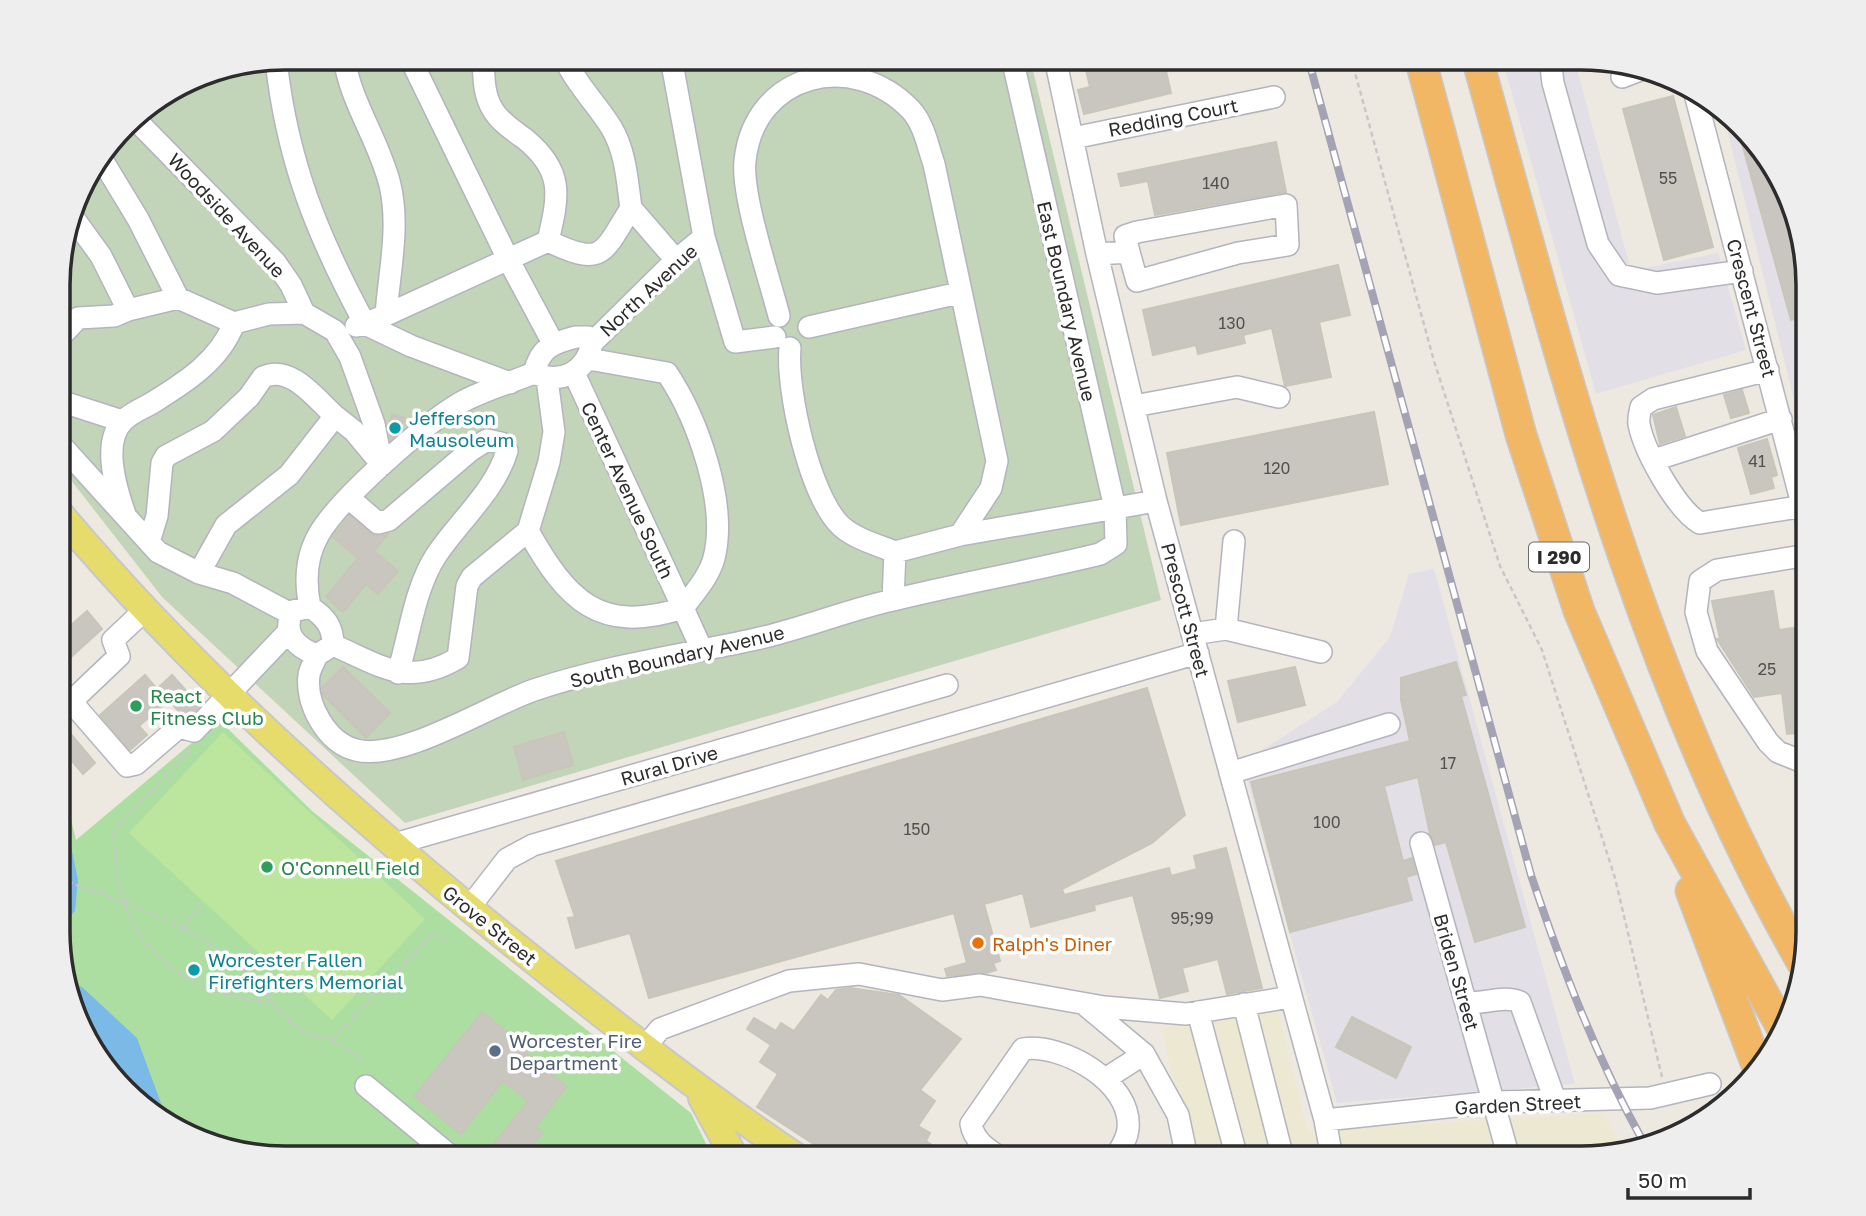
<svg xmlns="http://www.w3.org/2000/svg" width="1866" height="1216" viewBox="0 0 1866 1216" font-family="'Golos Text',sans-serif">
  <rect width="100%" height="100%" fill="#ede9e0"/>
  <path fill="#e2dfe6" d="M1502,58h72l57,213 87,-18 28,97 -150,44z
    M1723,113l55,59 30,99v185z
    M1434,569l141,515 -238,19 -95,-340 95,-61 53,-65 19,-63z"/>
  <path fill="#ede8d1" d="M1276,1003l31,128 295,-18 21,36 -28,9h-405l-28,-130z"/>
  <path fill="#addea1" d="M219,720l93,91 379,302 22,45h-428l-73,-12 -53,-26 -71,-75 -28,-85v-186l16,66z"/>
  <path fill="#c2d5b8" d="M285,58h745l131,542 -756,223 -243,-226 -102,-131v-210l21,-72 54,-70 64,-39z"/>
  <path fill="#bce59d" d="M223,732l202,187 -93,101 -203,-187z"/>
  <path fill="#7bbae6" d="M60,793l18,87 -3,31 -15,17z
    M67,983l15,4 55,51 25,68 2,16 -76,-77z"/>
  <path fill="#c8c6bf" stroke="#c8c5b9" stroke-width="2" d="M1083,58h80l8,35 -87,21 -6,-24 12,-3z
    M1673,96l40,151 -49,13 -41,-151z
    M1738,129l40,43 30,99v44l-17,5z
    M1276,142l10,50 -131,23 -7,-34 -27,5 -3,-12z
    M1338,265l12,50 -31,7 12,55 -46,9 -13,-58 -29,7 2,8 -47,11 -2,-9 -43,10 -10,-45z
    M1742,390l7,23 -18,5 -7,-23z
    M1676,407l9,29 -25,8 -7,-29z
    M1374,412l14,72 -207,41 -14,-72z
    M392,414l13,4 -5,13 -9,8 -3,-11z
    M1767,439l10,36 -6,2 3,11 -23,6 -13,-46z
    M350,516l25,20 13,-2 -14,17 24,20 -20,23 -12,-10 -23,28 -17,-15 32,-39 -25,-21z
    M1773,591l6,39 21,-3 8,63v42l-21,2 -5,-41 -28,4 -37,-58h3l-8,-38z
    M87,611l15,18 -42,38v-32z
    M1456,662l10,33 -5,1 64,231 -50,15 -29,-100 -11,3 -5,-11 -12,-57 -34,9 19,75 9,-3 4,16 -10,3 6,23 -122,32 -39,-150 159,-41 -9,-41v-22z
    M343,667l47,46 -24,25 -43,-43 -1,-7z
    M1295,667l10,38 -67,17 -10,-41z
    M145,675l12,14 15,-14 28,31 -10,10 -9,-2 -12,-14 -30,26 8,9 -17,15 -30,-35z
    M1147,688l38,127 -33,28 -90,46 2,6 105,-27 2,8 26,-7 -3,-13 32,-8 36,140 -35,6 -9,-35 -36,9 6,23 -28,7 -27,-103 -39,10 1,5 -64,17 -8,-34 -39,11 16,57 -7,2 3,7 -10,3 -39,3 -2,-7 22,-6 -13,-50 -305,85 -19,-65 -54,15 -8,-30 7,-1 -19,-56z
    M564,732l9,33 -50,15 -9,-33z
    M70,733l25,30 -12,11 -11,-13 -4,3 -8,-9v-13z
    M850,988l49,7 62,44 -41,51 15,11 -17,25 12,7 -4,8 25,17h-116l-78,-51 21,-33 -18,-12 11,-17 -24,-16 7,-11 22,13 5,-8 13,8 27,-36 7,5 8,-10z
    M482,1012l47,37 -3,4 41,34 -32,40 8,6 -21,25h-20l-12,-10 38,-47 -25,-20 -42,53 -47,-38z
    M1352,1017l59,30 -15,31 -60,-31z"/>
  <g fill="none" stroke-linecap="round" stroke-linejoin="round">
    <defs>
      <path id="minor" d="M344,58c7,46 35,82 46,127 10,42 -1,88 -4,130l162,-74c11,-46 16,-70 -23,-102 -11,-8 -25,-17 -32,-29 -10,-16 -9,-34 -10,-52
        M410,58l98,201 45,84
        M671,58l33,179 31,105 40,-5
        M1055,58l42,196 59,247 169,619 7,38
        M1550,58l3,25 45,161 21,31 38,8 85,-12
        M276,60c11,101 41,175 89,264l21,-9
        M1622,77l23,-9
        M1694,90l114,437
        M133,117l142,145 16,23 13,28 31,18 15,26 24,67 8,41
        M1073,138l201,-41
        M631,208l45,52
        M72,216l29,40 27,54 50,-12 -40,-79 -37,-61
        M548,241c55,26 54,14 83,-33 -4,-28 -5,-56 -20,-81 -15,-24 -35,-43 -47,-69
        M1097,254l32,-2 8,29 101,-28 50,-8 -2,-40 -149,27 -12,4 4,16
        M178,298l56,25
        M779,316c-9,-36 -38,-121 -34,-155 9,-88 108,-112 166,-51 13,14 17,37 23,54l63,297 -6,27 -31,47 -65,17
        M356,326l9,-2 46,22 99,37
        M809,327l150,-34
        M60,337l18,-19 36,-2 14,-6
        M576,337h12l4,6c-6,29 -30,42 -58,30 6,-25 18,-30 42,-36z
        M592,343l84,-83 28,-23
        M790,348c-4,42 20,149 51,178 14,13 37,19 54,26
        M1768,370l-115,29 -12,8c-1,5 -3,12 -2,17 5,27 38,86 61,99l104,-17
        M574,373l109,235c11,-15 26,-31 31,-50 14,-55 -17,-140 -47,-185l-78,-14
        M60,401l62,20
        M1134,406l103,-19 42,10
        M335,416l19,15 25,30
        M60,444l98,108 41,21 34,10 58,31
        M1654,460l127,-41
        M350,499l28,24 11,-3 82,-70 16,-10 14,3 6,8c-12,40 -47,69 -70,103 -23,35 -27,80 -39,119
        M126,517c-9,-25 -26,-75 -2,-97 7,-7 19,-12 28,-17 32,-20 68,-42 82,-80l35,-9 35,-1
        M528,531c39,69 71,104 155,77l18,40
        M960,535l196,-34
        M149,542l8,-26 5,-53 4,-7 47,-25 36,-34 14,-20c28,-13 53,22 72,39l-46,59 -63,50 -27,48
        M1808,555l-91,15 -17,11 -4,31 11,39 61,91 10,10 30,12
        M893,600l2,-48
        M310,607c-5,-24 -4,-51 9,-73 21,-36 104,-109 141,-131 23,-13 50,-20 74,-30
        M310,607c15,10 23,19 23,38l-16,10c-20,-7 -36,-22 -24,-44z
        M146,609l-33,31 6,16 -42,40 -2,10 52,60 9,-2 43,-37 15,4 95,-100
        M1226,629l8,-88
        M1192,634l34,-5 95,23
        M333,645c49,21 74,43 125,13l9,-72 5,-9 56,-46 21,-69 5,-30 -7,-53
        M317,655c-2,6 -7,13 -8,20 -4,29 18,68 47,75 44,12 132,-44 178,-60 72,-24 148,-35 222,-51 46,-10 91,-29 137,-39 69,-17 138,-29 207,-46l16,-10 -1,-36 -103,-450
        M1230,773l159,-49
        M1421,843l88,315
        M391,845l556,-160
        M469,908l38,-49 26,-14 665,-192
        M1466,1003c18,1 38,-8 54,-1l35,98
        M1084,1004l60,50 34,61 9,43
        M1244,1004l39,154
        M1198,1012l39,146
        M644,1048l16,-19 129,-48 70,-7 83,16 38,-5 124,22 82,7 105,-17
        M1105,1079l39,-25
        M366,1086l87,72
        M1325,1120l169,-18 156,-4 60,-14
        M1001,1158c-14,-9 -27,-17 -30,-34l52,-75c39,-6 110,33 105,80 -1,11 -8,20 -13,29"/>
      <path id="major" d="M60,514c133,158 287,295 447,425 95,76 190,151 291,219
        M702,1098l33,60"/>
      <path id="highway" d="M1420,58l101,377 58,176 91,213 111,202
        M1477,58c86,309 165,624 325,904
        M1691,891l67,177"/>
    </defs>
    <use href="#minor" stroke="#b3b4be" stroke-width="24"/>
    <use href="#major" stroke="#c8c8c8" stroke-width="30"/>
    <use href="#highway" stroke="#c8c8c8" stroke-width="33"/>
    <path stroke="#c8c8c8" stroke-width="2.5" stroke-dasharray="5 3.5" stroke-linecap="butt" d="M1351,58l83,303 66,205 42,84 73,228 47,199
      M190,750l-75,79c-5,106 58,166 160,174
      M60,879c67,25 137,45 190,97 23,23 49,72 87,60l95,-102 14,7
      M184,929l19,-28
      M235,964l18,-17
      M332,1040l32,20"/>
    <use href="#minor" stroke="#fff" stroke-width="21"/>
    <use href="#major" stroke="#e6dc6b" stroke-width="26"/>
    <use href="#highway" stroke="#f2b765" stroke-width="30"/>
    <defs>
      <path id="rail" d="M1308,58l223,817c31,93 65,182 113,268"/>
    </defs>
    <use href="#rail" stroke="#a3a3b5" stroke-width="8"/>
    <use href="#rail" stroke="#fff" stroke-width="5" stroke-dasharray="16" stroke-linecap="butt"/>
  </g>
  <g fill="#0f9aa8" stroke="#fff" stroke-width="2.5">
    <circle cx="395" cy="428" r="7"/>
    <circle cx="194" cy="970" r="7"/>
  </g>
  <g fill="#2e9e5b" stroke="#fff" stroke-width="2.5">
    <circle cx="136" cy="706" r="7"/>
    <circle cx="267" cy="867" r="7"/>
  </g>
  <circle fill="#e8710a" stroke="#fff" stroke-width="2.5" cx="978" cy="943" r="7"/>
  <circle fill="#5c6f8a" stroke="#fff" stroke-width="2.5" cx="495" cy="1051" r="7"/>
  <g text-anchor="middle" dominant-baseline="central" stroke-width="7" stroke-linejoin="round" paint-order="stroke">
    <g font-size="16" fill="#535251">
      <text x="1668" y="178">55</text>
      <text x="1216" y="183">140</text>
      <text x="1232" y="323">130</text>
      <text x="1757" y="461">41</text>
      <text x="1277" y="468">120</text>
      <text x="1767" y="669">25</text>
      <text x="1448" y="763">17</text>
      <text x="1327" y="822">100</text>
      <text x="917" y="829">150</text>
      <text x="1192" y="918">95;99</text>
    </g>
    <rect fill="#fff" stroke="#6b6b6b" stroke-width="2" x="1529" y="542.5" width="60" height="29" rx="5"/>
    <g font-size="18" font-weight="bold" fill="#2c2c2c">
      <text x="1559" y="557">I 290</text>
    </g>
    <g font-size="19" fill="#2c2c2c" stroke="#fff">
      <text transform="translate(1173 117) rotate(-11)">Redding Court</text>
      <text transform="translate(227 215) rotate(47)">Woodside Avenue</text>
      <text transform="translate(648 290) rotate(-43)">North Avenue</text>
      <text transform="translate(1067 301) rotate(77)">East Boundary Avenue</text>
      <text transform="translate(1752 308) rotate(75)">Crescent Street</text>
      <text transform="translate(628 490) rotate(65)">Center Avenue South</text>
      <text transform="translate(1186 610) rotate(75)">Prescott Street</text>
      <text transform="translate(677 656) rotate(-13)">South Boundary Avenue</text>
      <text transform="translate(669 765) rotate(-16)">Rural Drive</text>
      <text transform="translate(490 925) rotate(39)">Grove Street</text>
      <text transform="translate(1457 972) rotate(74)">Briden Street</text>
      <text transform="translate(1518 1104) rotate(-3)">Garden Street</text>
    </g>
    <g font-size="19" fill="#0d838f" stroke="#fff" text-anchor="start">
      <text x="409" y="417">Jefferson<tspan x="409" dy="22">Mausoleum</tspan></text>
      <text x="208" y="959">Worcester Fallen<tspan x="208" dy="22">Firefighters Memorial</tspan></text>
    </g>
    <g font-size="19" fill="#27864d" stroke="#fff" text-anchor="start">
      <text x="150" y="695">React<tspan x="150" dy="22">Fitness Club</tspan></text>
      <text x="281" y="867">O'Connell Field</text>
    </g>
    <g font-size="19" fill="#c56008" stroke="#fff" text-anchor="start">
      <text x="992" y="943">Ralph's Diner</text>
    </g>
    <g font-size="19" fill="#4e5e75" stroke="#fff" text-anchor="start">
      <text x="509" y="1040">Worcester Fire<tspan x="509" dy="22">Department</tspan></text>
    </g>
  </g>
  <path d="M0 0H1866V1216H0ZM285 70H1581A215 215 0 0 1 1796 285V931A215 215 0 0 1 1581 1146H285A215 215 0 0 1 70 931V285A215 215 0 0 1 285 70Z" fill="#eee" fill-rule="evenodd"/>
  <path fill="none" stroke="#2c2c2c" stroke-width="3.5" d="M285 70H1581A215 215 0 0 1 1796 285V931A215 215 0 0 1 1581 1146H285A215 215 0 0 1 70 931V285A215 215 0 0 1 285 70Z"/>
  <path d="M1628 1188v10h122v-10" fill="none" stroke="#2c2c2c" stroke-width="3.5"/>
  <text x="1638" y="1188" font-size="21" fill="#2c2c2c" stroke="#ffffff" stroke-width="5" paint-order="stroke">50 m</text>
</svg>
